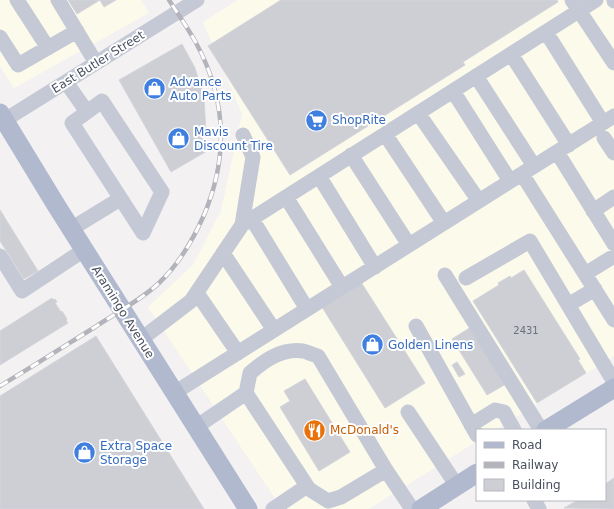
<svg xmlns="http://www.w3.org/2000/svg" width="614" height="509" viewBox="0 0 614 509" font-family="'DejaVu Sans',sans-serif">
  <rect width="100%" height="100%" fill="#f3f1f1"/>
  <path fill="#fcfbeb" d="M0,0h141l8,13 -135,75 -14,-22z
    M238,0h376v356l-119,74h-18v11l-108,68h-87l-134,-202 45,-42 28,-54 21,-97 -39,-92z"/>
  <path fill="#cdcfd5" stroke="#d5d5dc" d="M68,0h48l-12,7 -4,-7 -23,14z
    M281,0h276l1,2 -95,60 2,3 -175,110 -82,-129z
    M182,44l13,24 9,30 3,53 -36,21 -52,-92z
    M0,210l38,61 -14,8 -24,-38z
    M524,270l56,89 -2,1 8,13 -49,30 -64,-102 26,-16 -1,-2 12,-7 1,2z
    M361,282l64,101 -40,25 -63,-101z
    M52,298l2,2 1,-1 2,3 -2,1 6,9 1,-1 5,8 -1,1 2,3 -68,42v-34z
    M471,327l35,57 -19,11 -35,-56z
    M96,336l108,173h-204v-113z
    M457,362l8,12 -6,3 -7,-12z
    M305,379l45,73 -31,19 -39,-64 10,-6 -6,-10z
    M614,478v31l-50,-1 14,-8h27v-16z"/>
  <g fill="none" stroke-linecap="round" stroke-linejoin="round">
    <path stroke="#c4c9d5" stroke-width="15" d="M17,0l31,48
      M58,0l38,63
      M572,0l42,63
      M614,0v1
      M546,32l57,91
      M0,37l18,28 59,-34
      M511,54l58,91
      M476,76l58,90
      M66,82l21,30 -15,11 71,110 19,-41 -60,-91 -15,11
      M453,91l57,90
      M418,113l61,88
      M0,123l197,-123
      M385,134l59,89
      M604,138l10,15
      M557,152l57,92
      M351,155l58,90
      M522,174l92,146
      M319,176l56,91
      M286,197l56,90
      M593,211l21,-14
      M252,219l55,90
      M242,225l11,-68 -10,-22
      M71,229l49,-30
      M223,253l51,77
      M0,256l22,35 62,-41
      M585,274l29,-18
      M445,275l96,155
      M466,278l64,-37 84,141
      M197,293l41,60
      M568,305l27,-16
      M416,326l61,109
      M140,340l51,-39 51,-76 354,-225
      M174,393l440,-277
      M408,412l49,74
      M471,425l24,-15 9,2 10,18
      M196,427l50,-34
      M386,470l-45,27 -13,4 -19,-12 -63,-96 4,-20c15,-13 32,-25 53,-22 5,1 10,4 15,5l68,114 26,39
      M534,500l5,9
      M273,509l34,-23"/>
    <path stroke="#b1b9cf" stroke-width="19" d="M0,113l56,92 192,304
      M546,430l68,-42
      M421,509l56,-36"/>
    <defs>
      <path id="rail" d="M0,386c32,-19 63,-39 95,-59 21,-14 46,-27 64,-44 20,-19 34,-43 45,-68 25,-59 22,-118 -9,-174 -8,-14 -17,-27 -26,-41"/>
    </defs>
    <use href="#rail" stroke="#b3b4bb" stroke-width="4.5"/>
    <use href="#rail" stroke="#fff" stroke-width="3" stroke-dasharray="9" stroke-linecap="butt"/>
  </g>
  <defs>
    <symbol id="shop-disc" viewBox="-11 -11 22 22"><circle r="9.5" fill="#3f7fe0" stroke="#fff"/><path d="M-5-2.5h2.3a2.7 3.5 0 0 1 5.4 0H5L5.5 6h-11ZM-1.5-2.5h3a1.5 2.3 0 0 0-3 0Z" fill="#fff"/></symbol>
    <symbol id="supermarket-disc" viewBox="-11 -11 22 22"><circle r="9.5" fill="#3f7fe0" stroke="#fff"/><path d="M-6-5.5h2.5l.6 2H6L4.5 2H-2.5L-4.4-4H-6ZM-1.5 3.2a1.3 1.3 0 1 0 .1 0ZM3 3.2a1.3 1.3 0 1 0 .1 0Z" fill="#fff"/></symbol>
    <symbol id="restaurant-disc" viewBox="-11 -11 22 22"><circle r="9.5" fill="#e8710a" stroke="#fff"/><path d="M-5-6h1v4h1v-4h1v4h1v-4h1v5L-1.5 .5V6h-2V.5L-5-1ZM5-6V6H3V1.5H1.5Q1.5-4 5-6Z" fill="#fff"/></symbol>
  </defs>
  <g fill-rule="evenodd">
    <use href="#shop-disc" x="142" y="76" width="25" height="25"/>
    <use href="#supermarket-disc" x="304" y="108" width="25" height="25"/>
    <use href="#shop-disc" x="166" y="126" width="25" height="25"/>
    <use href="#shop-disc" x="360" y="332" width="25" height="25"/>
    <use href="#restaurant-disc" x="302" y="418" width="25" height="25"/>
    <use href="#shop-disc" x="72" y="440" width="25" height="25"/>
  </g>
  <g text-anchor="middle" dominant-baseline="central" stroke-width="4" stroke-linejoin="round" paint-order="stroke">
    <g font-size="10" fill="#696f7c">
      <text x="526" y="330">2431</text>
    </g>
    <g font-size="12" fill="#484f5e" stroke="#fff">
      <text transform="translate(98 62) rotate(-32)">East Butler Street</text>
      <text transform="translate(123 312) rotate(58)">Aramingo Avenue</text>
    </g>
    <g font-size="12" fill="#366cbe" stroke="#fff" text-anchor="start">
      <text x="170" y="82">Advance<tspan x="170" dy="14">Auto Parts</tspan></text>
      <text x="332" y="120">ShopRite</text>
      <text x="194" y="132">Mavis<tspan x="194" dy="14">Discount Tire</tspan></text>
      <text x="388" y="345">Golden Linens</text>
      <text x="100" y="446">Extra Space<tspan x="100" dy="14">Storage</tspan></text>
    </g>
    <g font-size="12" fill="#c56008" stroke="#fff" text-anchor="start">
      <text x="330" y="430">McDonald's</text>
    </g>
  </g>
  <rect x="476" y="429" width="130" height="72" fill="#ffffff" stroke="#b6b9bf"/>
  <rect x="484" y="442" width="20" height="6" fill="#b1b9cf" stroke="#b6b9bf"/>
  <text x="512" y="449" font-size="12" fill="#484f5e">Road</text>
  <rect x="484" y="462" width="20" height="6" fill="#b3b4bb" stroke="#b6b9bf"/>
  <text x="512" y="469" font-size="12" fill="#484f5e">Railway</text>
  <rect x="484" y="479" width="20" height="12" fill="#cdcfd5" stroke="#b6b9bf"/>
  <text x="512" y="489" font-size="12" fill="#484f5e">Building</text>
</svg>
